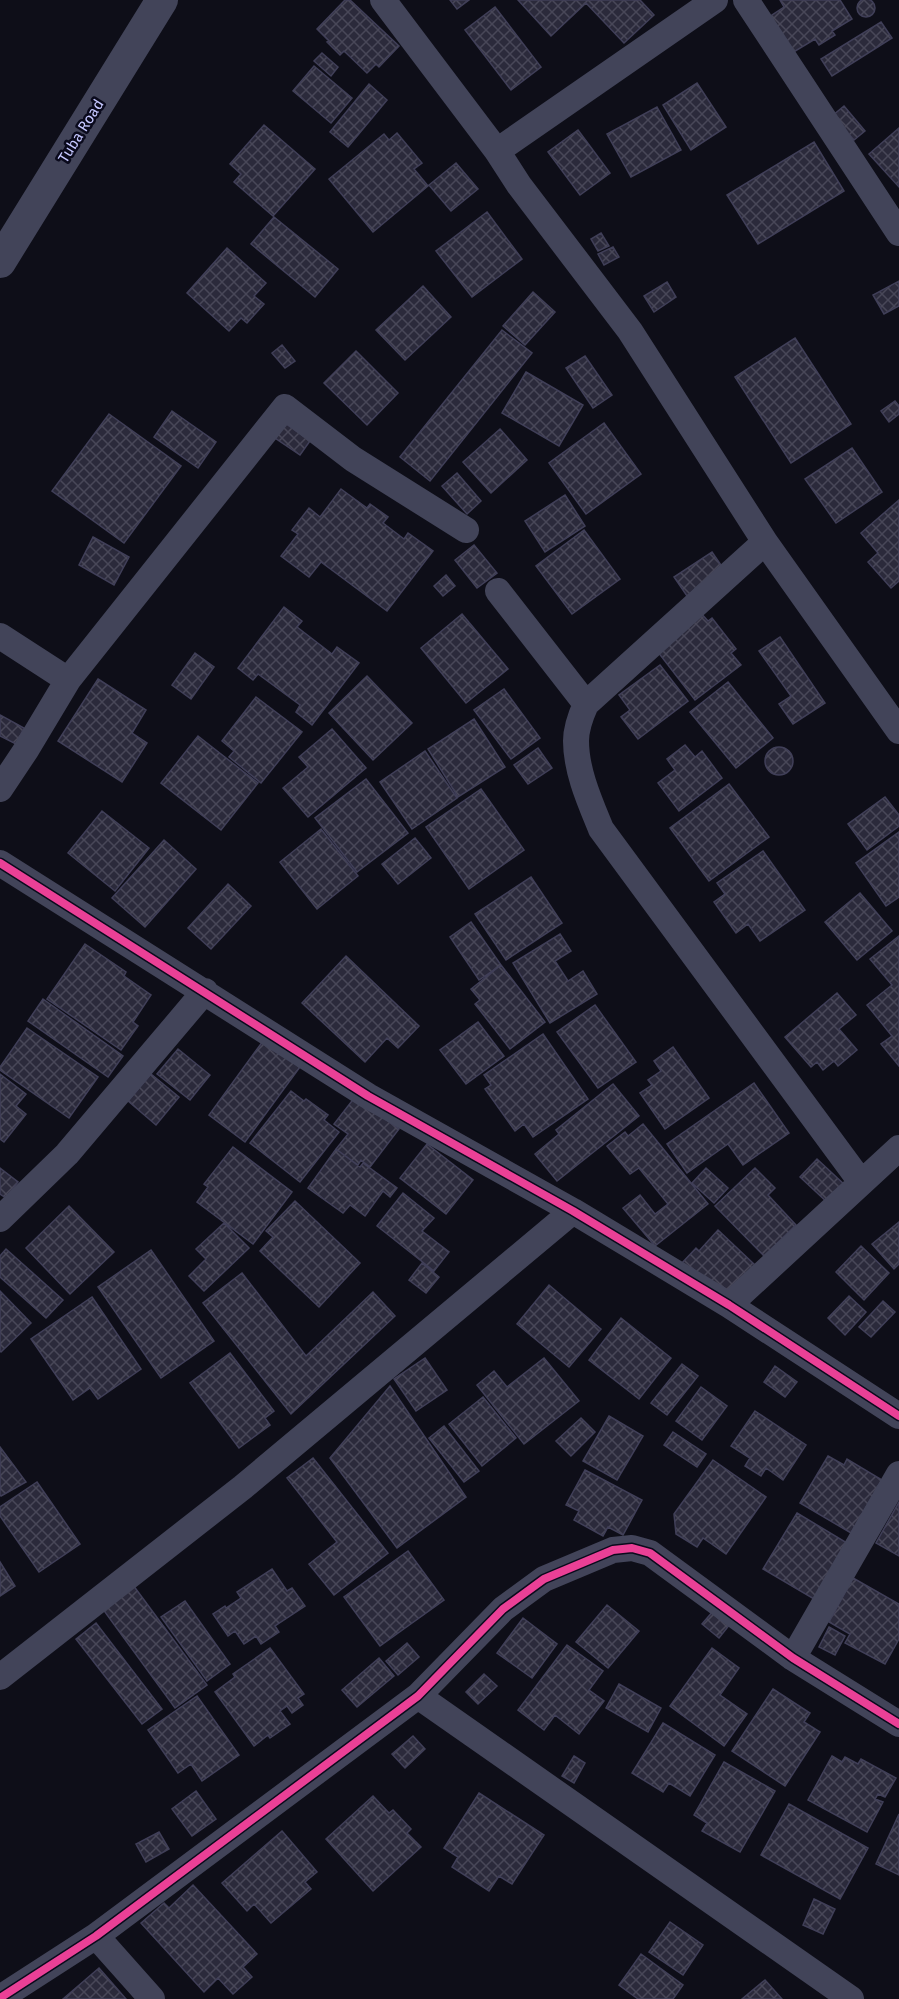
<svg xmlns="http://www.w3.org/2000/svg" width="899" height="1999" viewBox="0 0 899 1999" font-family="'Fira Sans',sans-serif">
  <defs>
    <pattern id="building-cross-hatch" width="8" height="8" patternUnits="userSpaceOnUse" patternTransform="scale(1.5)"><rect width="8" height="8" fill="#2b2a3b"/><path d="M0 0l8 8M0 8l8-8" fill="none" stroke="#484758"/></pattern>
  </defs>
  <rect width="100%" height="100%" fill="#0e0e18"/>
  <path fill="url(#building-cross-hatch)" stroke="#403f58" stroke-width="1.5" d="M857 8a9 9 0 1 1 18 0a9 9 0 1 1-18 0Z
    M345,0h5l49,46 -20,21 -3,-3 -9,9 -23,-22 -4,4 -13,-13 2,-1 -12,-12z
    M450,0h19l-12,9z
    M518,0h122l14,15 -30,28 -38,-40 -35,33z
    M780,0h60l12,19 -20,12 3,4 -16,10 -4,-6 -23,14 -23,-36 15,-10z
    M495,7l46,60 -30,23 -46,-60z
    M881,22l11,16 -60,38 -11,-17z
    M322,53l16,14 -7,9 -17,-15z
    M314,66l38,32 -21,25 -38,-32z
    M697,83l29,44 -35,23 -28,-45z
    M369,84l18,16 -39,47 -18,-15z
    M844,106l21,25 -11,9 -22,-24z
    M657,107l24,43 -50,27 -24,-43z
    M264,125l51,44 -42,47 -39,-34 7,-8 -11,-10z
    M899,128v59l-30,-33z
    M578,130l32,43 -30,22 -32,-43z
    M397,133l25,30 -8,6 14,17 -55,46 -44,-53 55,-45 5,6z
    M814,142l30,49 -86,53 -31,-49z
    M456,163l22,26 -27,22 -22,-26z
    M487,212l35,47 -50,38 -36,-46z
    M274,217l64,52 -23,28 -64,-53z
    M601,233l8,13 -11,5 -7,-12z
    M613,247l6,10 -15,8 -6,-11z
    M227,248l39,35 -12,13 10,8 -17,19 -6,-5 -12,13 -42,-38z
    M899,281v25l-15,8 -11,-19z
    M667,282l9,15 -22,15 -10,-16z
    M423,286l28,31 -46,43 -29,-30z
    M533,292l22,20 -30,33 -22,-19z
    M502,330l30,23 -102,128 -30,-24z
    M795,338l56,86 -60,39 -56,-86z
    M282,345l13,16 -10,7 -13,-15z
    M356,351l42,42 -31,32 -43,-42z
    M585,356l27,39 -19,13 -27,-40z
    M526,372l57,33 -24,41 -57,-33z
    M895,401l4,5v8l-10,8 -8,-11z
    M172,411l44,31 -18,26 -44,-31z
    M109,414l72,52 -57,77 -72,-52z
    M282,421l28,20 -10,14 -28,-19z
    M604,423l37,51 -55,40 -37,-51z
    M500,429l27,31 -36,33 -28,-31z
    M852,448l30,44 -46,31 -31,-44z
    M457,473l24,28 -14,13 -25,-28z
    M341,489l26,19 3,-4 18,13 -5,6 21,16 4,-6 25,18 -46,60 -66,-49 -12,15 -28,-21 17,-22 -6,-4 17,-22 11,9z
    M565,495l20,31 -40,26 -20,-31z
    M899,500v81l-8,7 -23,-26 10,-9 -17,-20z
    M584,530l36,49 -48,35 -36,-48z
    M93,537l36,20 -15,28 -35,-20z
    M474,545l23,28 -20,15 -22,-28z
    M712,552l13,19 -38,25 -13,-19z
    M446,575l9,11 -12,10 -9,-10z
    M284,607l18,14 -5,6 35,27 5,-7 22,16 -47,62 -16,-13 4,-7 -42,-31 -5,6 -15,-12z
    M700,612l8,9 4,-3 24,31 -5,4 10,12 -46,35 -41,-53z
    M462,614l46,55 -42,34 -45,-55z
    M780,637l45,66 -32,21 -14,-20 12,-8 -32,-45z
    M195,653l19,14 -23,32 -19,-14z
    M660,665l28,36 -50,38 -17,-22 9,-7 -11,-15z
    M367,676l45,47 -39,37 -44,-47z
    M98,679l48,31 -14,23 15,10 -25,39 -64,-41z
    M728,682l45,56 -37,30 -46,-56z
    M504,689l36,49 -29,21 -37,-49z
    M256,697l46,35 -41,51 -32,-26 5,-6 -12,-10z
    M0,715l24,13 -8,16 -16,-8z
    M474,719l31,48 -47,30 -30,-48z
    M332,729l34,39 -58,49 -25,-29 25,-21 -9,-10z
    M198,736l60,47 -37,47 -60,-47z
    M685,745l10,12 7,-6 20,27 -43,33 -21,-28 17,-13 -8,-11z
    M765 761a14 14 0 1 1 28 0a14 14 0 1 1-28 0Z
    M538,748l14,20 -24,16 -14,-19z
    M425,751l32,47 -45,31 -32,-47z
    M366,779l42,54 -51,39 -42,-54z
    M729,784l40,53 -60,44 -39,-53z
    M481,789l43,61 -55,39 -43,-62z
    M885,797l14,18v11l-32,24 -19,-26z
    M102,811l47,37 -34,43 -47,-38z
    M321,829l37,47 -41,33 -37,-47z
    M899,832v65l-13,9 -30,-43z
    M415,838l16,20 -33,26 -16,-20z
    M164,840l32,29 -51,58 -33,-29z
    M763,851l42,59 -45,31 -12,-17 -12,9 -22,-31 11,-8 -8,-11z
    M531,877l31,46 -56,37 -31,-46z
    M228,884l23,22 -40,43 -23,-21z
    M860,893l32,38 -35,29 -32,-38z
    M471,922l30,43 -22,15 -29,-43z
    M560,934l11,17 -16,10 13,20 15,-10 14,23 -47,29 -37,-60z
    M899,936v130l-18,-22 11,-8 -25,-31 25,-20 -22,-26z
    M85,944l41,28 -2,4 27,19 -18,27 5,4 -17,24 -74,-51z
    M346,956l73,70 -21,22 -11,-10 -22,24 -63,-59z
    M501,965l44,57 -35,27 -35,-45 5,-4 -9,-11z
    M837,993l19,22 -17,14 18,21 -19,16 -4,-5 -11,9 -6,-8 -6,5 -26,-30z
    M43,999l80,57 -15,21 -80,-56z
    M595,1005l41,57 -38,26 -41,-56z
    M478,1022l26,34 -38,28 -26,-34z
    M27,1028l71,49 -29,41 -69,-48v-3z
    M543,1034l45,65 -55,38 -9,-13 -9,7 -30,-42 6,-4 -7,-10z
    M263,1041l37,26 -55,75 -36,-27z
    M673,1047l36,51 -44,31 -25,-36 12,-8 -4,-5 13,-9 -7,-10z
    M178,1049l32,26 -20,25 -33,-26z
    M0,1074l26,20 -10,12 10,8 -22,28 -4,-3z
    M151,1074l28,23 -23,28 -28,-24z
    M754,1083l35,50 -46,32 -15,-21 -41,29 -20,-29z
    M613,1084l26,32 -82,65 -22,-27 24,-20 -3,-4z
    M291,1091l13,10 2,-2 22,16 -4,5 15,12 -39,50 -50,-39z
    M355,1097l44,32 -29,38 -9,-7 -3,5 -22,-16 12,-15 -14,-10z
    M643,1124l65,80 -53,42 -32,-38 17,-13 15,19 13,-10 -29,-36 -9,6 -23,-28 18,-14 3,4z
    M427,1144l46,36 -27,34 -46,-36z
    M233,1147l59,45 -39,52 -56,-42 11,-15 -4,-3z
    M336,1149l24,18 3,-4 34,25 -7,9 -7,-6 -18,25 -15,-11 -7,8 -35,-25z
    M817,1159l29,27 -17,18 -29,-27z
    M0,1168l18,14 -12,16 -6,-4z
    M706,1168l22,20 -14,15 -22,-20z
    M755,1168l20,20 -7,7 28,30 -32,31 -49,-50z
    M403,1193l31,25 -12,13 27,21 -15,19 -57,-45z
    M295,1201l65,62 -41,44 -59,-56 13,-14 -7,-6z
    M69,1206l45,46 -44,42 -44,-46z
    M899,1222v42l-5,5 -22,-25z
    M224,1223l25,25 -45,43 -15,-15 17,-17 -10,-10z
    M718,1230l37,35 -30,31 -43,-33 14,-15 3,3z
    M861,1246l28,27 -25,27 -28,-28z
    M6,1249l57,51 -17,18 -46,-41v-21z
    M151,1250l63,91 -53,37 -63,-91z
    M422,1263l17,14 -13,16 -17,-13z
    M242,1273l64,83 67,-64 22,24 -104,98 -88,-111z
    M549,1285l52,44 -32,38 -52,-43z
    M0,1291l31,32 -30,29 -1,-1z
    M849,1296l17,16 -21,23 -17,-17z
    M92,1297l49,72 -43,30 -8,-11 -17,12 -42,-61z
    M883,1301l12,11 -24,25 -12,-10z
    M621,1318l50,40 -32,41 -50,-39z
    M230,1353l44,58 -9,7 5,7 -31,23 -49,-65z
    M425,1358l22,32 -31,21 -22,-32z
    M544,1358l35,43 -55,43 -47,-59 17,-14 13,16z
    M682,1364l16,12 -31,39 -16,-12z
    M775,1366l22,16 -12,15 -21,-15z
    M390,1386l76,111 -69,51 -67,-90z
    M701,1387l26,19 -25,34 -26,-19z
    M483,1397l33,41 -34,28 -33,-42z
    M755,1411l51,34 -23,35 -17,-12 -5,8 -16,-10 5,-8 -19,-12z
    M609,1416l34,20 -26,44 -34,-19z
    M581,1418l14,14 -24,24 -15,-15z
    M444,1426l35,45 -15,11 -35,-44z
    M673,1432l33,22 -9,13 -33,-22z
    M0,1447l26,35 -25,14 -1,-1z
    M828,1456l16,9 3,-6 35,21 -31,53 -51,-30z
    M313,1458l75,95 -54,42 -25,-31 28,-22 -50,-64z
    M713,1460l53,37 -40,57 -23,-16 -6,9 -21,-13 -2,-20z
    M585,1470l57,30 -19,35 -15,-8 -5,9 -29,-16 5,-9 -13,-6z
    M37,1482l43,62 -41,28 -39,-56v-9z
    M899,1502v54l-23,-13z
    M797,1513l50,30 -33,56 -51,-30z
    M408,1551l36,49 -64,46 -36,-49z
    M0,1562l15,24 -15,10z
    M272,1569l15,22 5,-3 13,18 -30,20 4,6 -18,12 -5,-8 -12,8 -9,-13 -7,5 -15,-22 12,-8 1,2 15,-10 -4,-6z
    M853,1578l46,26v35l-14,25 -40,-21 5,-9 -21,-12z
    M133,1585l74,100 -32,23 -73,-100z
    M185,1601l45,63 -23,17 -46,-64z
    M607,1605l32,26 -31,37 -32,-26z
    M714,1610l17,13 -12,15 -17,-14z
    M523,1618l34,26 -25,34 -35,-25z
    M96,1623l66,86 -20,15 -66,-85z
    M829,1627l16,9 -10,19 -16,-8z
    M407,1643l12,14 -21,18 -12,-14z
    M567,1645l36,26 -14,19 15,11 -25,33 -24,-19 -11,15 -26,-20z
    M270,1648l34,46 -6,4 5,7 -11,8 -5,-7 -7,5 10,13 -20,14 -2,-3 -14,11 -39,-54 20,-15 -2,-3z
    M712,1648l27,20 -19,27 27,19 -23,32 -54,-40z
    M379,1658l15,18 -37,31 -15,-17z
    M484,1674l13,12 -19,18 -12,-12z
    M619,1684l42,24 -13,24 -42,-24z
    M773,1689l37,24 -6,9 16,10 -35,54 -53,-35z
    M197,1696l42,59 -37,26 -11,-17 -13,9 -30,-43z
    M663,1723l52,32 -25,41 -21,-13 -6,9 -31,-19z
    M413,1736l12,13 -20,19 -13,-14z
    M574,1756l11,7 -11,20 -12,-7z
    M832,1756l10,6 3,-5 13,7 3,-5 35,19 -11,19 -7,-3 -3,5 8,3 -16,30 -59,-32z
    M724,1762l51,29 -35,61 -38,-21 5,-8 -13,-8z
    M196,1791l20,28 -24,17 -20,-27z
    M479,1793l65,42 -32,49 -13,-8 -10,15 -37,-24 6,-10 -14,-9z
    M373,1796l16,17 4,-3 18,19 -4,4 14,14 -48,44 -47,-52z
    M789,1804l79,44 -28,51 -79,-44z
    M899,1814v61l-23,-11z
    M282,1831l35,41 -12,10 6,7 -40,34 -17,-19 -7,7 -25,-28z
    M159,1832l10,17 -23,13 -10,-18z
    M193,1885l64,69 -14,13 9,10 -19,17 -15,-16 -14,14 -63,-69 23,-20 5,5z
    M814,1899l21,10 -12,25 -20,-9z
    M670,1922l33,23 -20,30 -34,-23z
    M641,1954l42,31 -10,14h-35l-19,-14z
    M99,1968l27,31h-63z
    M765,1980l17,19h-40z"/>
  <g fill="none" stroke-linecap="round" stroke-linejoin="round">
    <path stroke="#424459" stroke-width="26" d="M383,0l114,151 22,34 111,146 135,211 134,189
      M746,0l153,233
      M497,151l218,-151
      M765,542l-179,162c-5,11 -10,25 -10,37 0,30 14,61 25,88l260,353
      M498,591l88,113
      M0,636l68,44
      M0,789l26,-39 42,-70 217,-273 68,52 113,71
      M0,863l368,233 205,115 156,94 170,111
      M0,1219l67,-65 138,-163
      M729,1305l170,-157
      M793,1658l106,-184
      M0,1677l243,-190 330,-276
      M418,1696l433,303
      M96,1936l56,63
      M0,1998l96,-62 322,-240 85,-87 41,-30 69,-29 19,-2 18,5 143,105 106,66"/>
    <path stroke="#424459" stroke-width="32" d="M0,262l162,-262"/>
    <defs>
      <path id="cycleway" d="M0,863l368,233 205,115 156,94 170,111
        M0,1998l96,-62 322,-240 85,-87 41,-30 69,-29 19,-2 18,5 143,105 106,66"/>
    </defs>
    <use href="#cycleway" stroke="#0a0a1c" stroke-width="11"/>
    <use href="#cycleway" stroke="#ea4096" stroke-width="8"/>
  </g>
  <g text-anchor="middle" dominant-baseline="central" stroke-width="5" stroke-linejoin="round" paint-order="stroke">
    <g font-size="15" fill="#c5c7ff" stroke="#0a0a1c">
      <text transform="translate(81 131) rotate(-58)">Tuba Road</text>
    </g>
  </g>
</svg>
